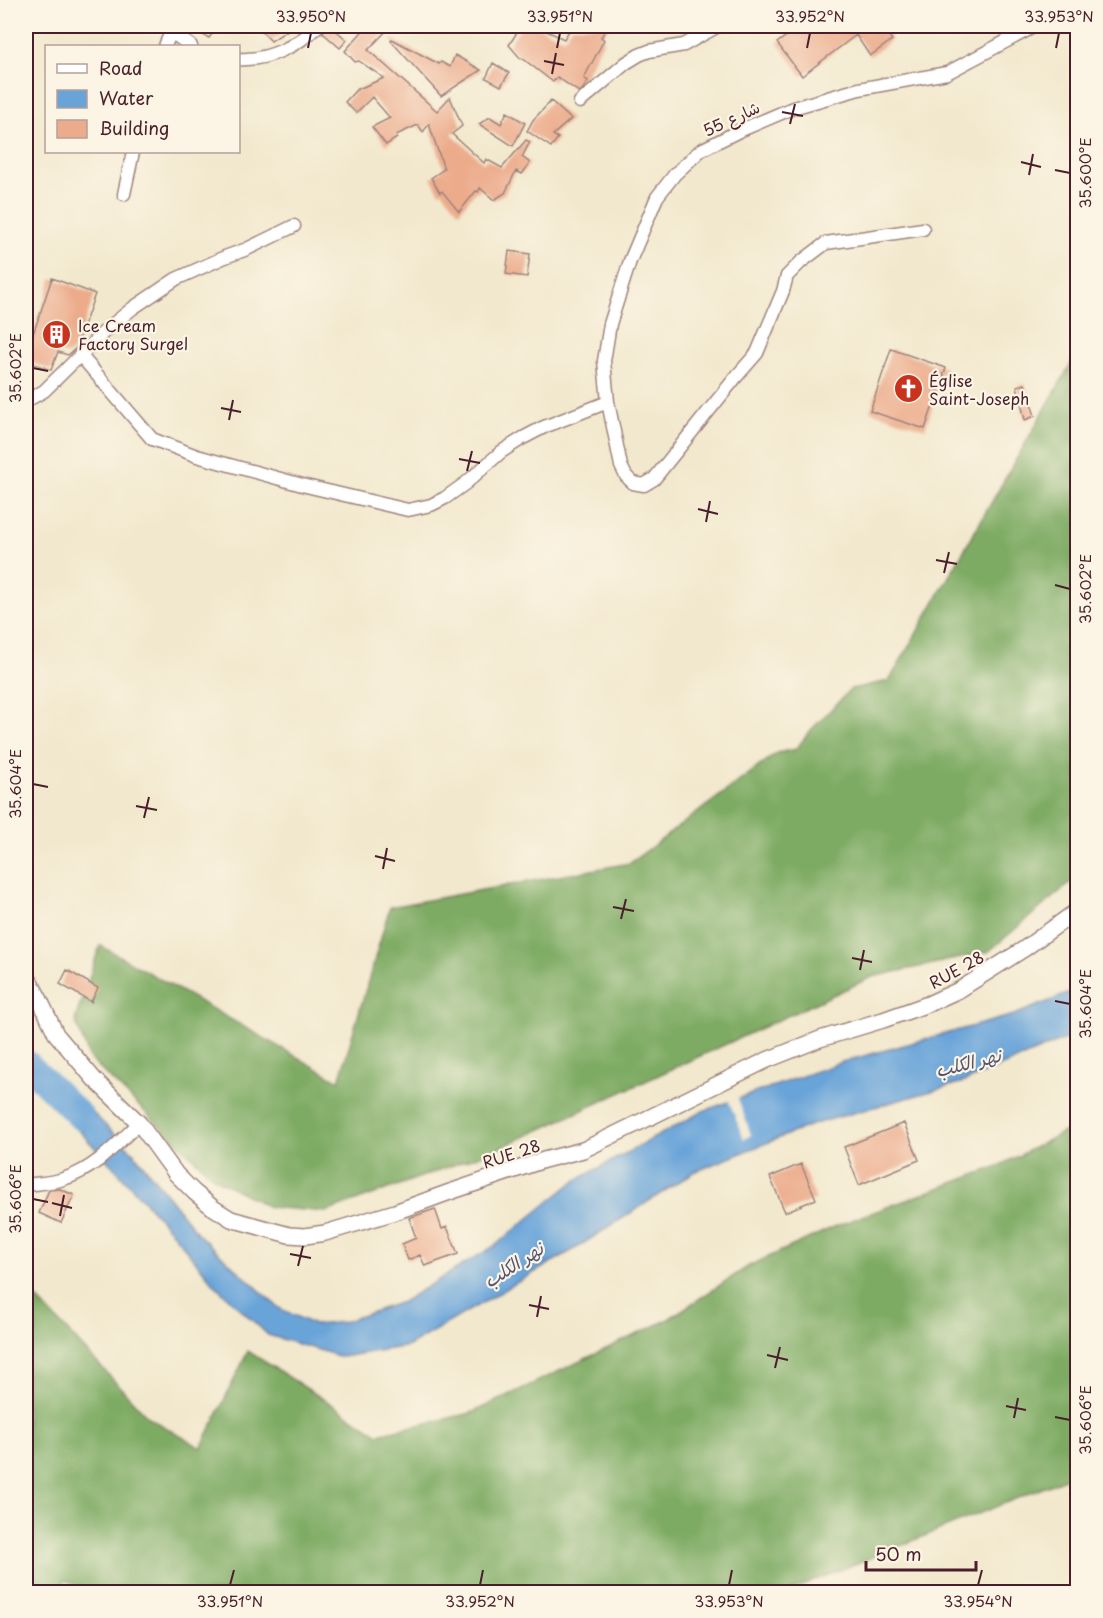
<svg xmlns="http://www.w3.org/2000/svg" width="1103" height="1618" viewBox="0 0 1103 1618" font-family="'Playpen Sans','Playpen Sans Arabic',sans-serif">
  <rect width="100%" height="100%" fill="#fcf5e5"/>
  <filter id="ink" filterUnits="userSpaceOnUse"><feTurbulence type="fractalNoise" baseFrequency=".0167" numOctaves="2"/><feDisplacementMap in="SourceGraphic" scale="12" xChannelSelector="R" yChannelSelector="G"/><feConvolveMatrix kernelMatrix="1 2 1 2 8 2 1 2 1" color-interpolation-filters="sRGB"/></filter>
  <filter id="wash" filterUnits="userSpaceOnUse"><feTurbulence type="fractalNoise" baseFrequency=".008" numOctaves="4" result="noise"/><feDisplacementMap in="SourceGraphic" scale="24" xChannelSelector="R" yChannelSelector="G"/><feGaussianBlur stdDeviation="1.35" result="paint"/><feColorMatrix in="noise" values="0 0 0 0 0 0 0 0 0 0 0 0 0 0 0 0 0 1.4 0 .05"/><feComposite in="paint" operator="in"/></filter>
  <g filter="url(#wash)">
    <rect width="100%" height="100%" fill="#f2e8cd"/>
    <path fill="#7eab64" stroke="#646548" stroke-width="1.5" d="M1077,356v521l-89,75 -116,25 -370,170 -176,65 -57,-5 -55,-29 -124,-119 -15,-39 25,-75 239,136 51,-174 240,-44 147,-110 19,-4 15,-19 40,-41 38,-8 183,-319z
      M1077,1125v349l-254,103 -35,15h-695l-28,-12 -5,12h-34v-305l122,130 53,31 47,-97 130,83 93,-21 196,-93 82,-54 87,-40 165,-61z"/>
    <path fill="#69a4d9" stroke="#5a6282" stroke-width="1.5" d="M1077,990v44l-113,48 -150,42 -120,48 -121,78 -165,96 -66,11 -74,-22 -53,-50 -45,-55 -53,-59 -68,-72 14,-15 70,68 65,82 81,74 35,17 29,-3 59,-20 94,-57 77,-63 130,-71 139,-49 172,-47z"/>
    <path fill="#f2e8cd" d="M737,1096l14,39 -7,4 -16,-40z"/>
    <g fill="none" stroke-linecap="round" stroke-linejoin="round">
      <path stroke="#69a4d9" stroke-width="27" d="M26,1063l55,54"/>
    </g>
    <g id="blocks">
      <path fill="#ecac8c" d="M186,26h32l-9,12z
        M257,26h37l-23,15z
        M326,26h5l16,14 -7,8 -17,-15z
        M367,26h24l-23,24 69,61 13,-14 12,29 -10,8 32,29 2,-4 16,9 24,-28 4,2 -8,15 8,6 -8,11 -6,-3 -11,22 -11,7 -14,-12 -2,4 -2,-1 -17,21 -17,-21 -2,2 -9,-15 13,-9 -15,-45 -6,8 -5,-7 -22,10 1,3 -11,7 -14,-18 18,-9 -18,-21 -16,16 -11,-11 11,-12 28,-12 -25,-17 -4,1 -10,-11z
        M521,26h15l28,13 8,-13h37l-8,11 3,3 -20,38 4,3 -5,8 -4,3 -22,-15 -4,5 -31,-24 -1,1 -12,-14z
        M800,26h82l10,14 -22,16 -14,-21 -54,41 -25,-33z
        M392,39l47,25 2,-2 9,5 5,-12 26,15 -40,26 -50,-55z
        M493,63l16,10 -8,13 -15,-8z
        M551,101l20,18 -18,16 5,3 -7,9 -24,-16 6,-11z
        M507,112l18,11 -12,23 -34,-22 11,-7 11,7z
        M509,251l21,3 -3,23 -21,-3z
        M52,278l43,16 -19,54 -8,7 -10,-3 -7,18 -25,-9v-6z
        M891,349l55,19 -21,61 -55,-18z
        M1025,384l10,32 -10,4 -8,-34z
        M67,970l31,18 -7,14 -31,-18z
        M904,1123l15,37 -60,25 -15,-38z
        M801,1164l15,35 -31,13 -15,-35z
        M60,1189l14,6 -13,28 -22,-10 10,-23z
        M435,1209l7,20 5,-2 11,27 -33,12 -5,-11 -12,5 -6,-16 14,-6 -7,-20z"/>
    </g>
  </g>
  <g filter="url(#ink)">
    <use href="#blocks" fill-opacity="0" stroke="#9e847c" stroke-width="1.5"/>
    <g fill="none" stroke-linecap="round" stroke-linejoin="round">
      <defs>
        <path id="minor" d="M171,32l20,14
          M165,46l8,-19
          M238,59c30,2 59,-13 80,-33
          M580,102l46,-39 13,-8 10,-4 35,-6 34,-19
          M124,194l9,-42
          M923,229l-97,14 -25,19 -14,14 -4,15 -26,62 -21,24 -82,102 -10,6 -11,-2 -7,-7 -5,-10 -13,-64 -4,-41 6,-37 20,-63 27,-64 18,-23 26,-24 38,-19 54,-23 66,-19 88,-16 88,-47
          M81,356l71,83 45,17 109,30 102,24 23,-5 14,-7 21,-15 35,-31 22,-14 21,-11 64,-25
          M26,401l18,-10 64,-63 25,-20 43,-29 49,-22 22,-8 47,-23
          M26,1185c12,-2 26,-2 37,-6 31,-9 54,-35 76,-56"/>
        <path id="tertiary" d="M26,974l13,24 17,36 38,45 45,44 37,51 18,18 18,15 19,12 58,16 16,1 20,-3 70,-21 52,-19 97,-33 39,-10 184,-90 53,-21 63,-19 45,-16 31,-14 65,-41 54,-39"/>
      </defs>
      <use href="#minor" stroke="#9e847c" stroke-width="15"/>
      <use href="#tertiary" stroke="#9e847c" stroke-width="18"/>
      <use href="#minor" stroke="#fff" stroke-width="12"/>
      <use href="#tertiary" stroke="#fff" stroke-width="15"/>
    </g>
  </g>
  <path fill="none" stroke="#4a1f2b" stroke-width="2" d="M308,48l3,-15M557,48l3,-15M807,48l3,-15M1056,48l3,-15M544,61l20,4M552,74l4,-21M782,112l21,4M790,124l5,-20M1021,162l20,5M1055,170l15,3M1029,175l4,-21M33,368l15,3M221,408l20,4M229,420l4,-20M459,459l21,4M467,471l5,-20M698,509l20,5M706,522l4,-21M936,560l21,4M944,573l5,-21M1055,585l15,4M33,784l15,3M136,806l21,4M144,818l5,-21M375,856l20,5M383,869l4,-21M613,907l21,4M621,919l5,-20M852,958l20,4M860,970l4,-20M1055,1001l15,3M33,1199l15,3M52,1203l20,5M60,1216l4,-21M290,1254l21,4M298,1266l5,-20M529,1305l20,4M537,1317l4,-21M767,1355l21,5M775,1368l5,-21M1006,1406l20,4M1055,1417l15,3M1014,1418l4,-20M230,1585l4,-15M480,1585l3,-15M729,1585l3,-15M978,1585l4,-15"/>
  <defs>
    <symbol id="building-disc" viewBox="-11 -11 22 22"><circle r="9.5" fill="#c8321e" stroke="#fcf5e5"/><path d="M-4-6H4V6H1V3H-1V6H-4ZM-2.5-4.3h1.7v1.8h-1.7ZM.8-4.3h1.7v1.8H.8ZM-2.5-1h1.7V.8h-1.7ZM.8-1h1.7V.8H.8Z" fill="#fff"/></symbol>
    <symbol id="church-disc" viewBox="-11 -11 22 22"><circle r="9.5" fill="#c8321e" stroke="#fcf5e5"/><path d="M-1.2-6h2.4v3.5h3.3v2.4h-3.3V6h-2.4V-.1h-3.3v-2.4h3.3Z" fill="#fff"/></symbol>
  </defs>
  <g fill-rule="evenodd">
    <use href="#building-disc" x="40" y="318" width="33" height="33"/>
    <use href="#church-disc" x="892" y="372" width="33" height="33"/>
  </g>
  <g text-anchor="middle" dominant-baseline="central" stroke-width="4.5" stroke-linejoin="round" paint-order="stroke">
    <g font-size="16" fill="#4a1f2b" stroke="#fcf5e5">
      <text transform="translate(731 118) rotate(-25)">شارع 55</text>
      <text transform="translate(956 969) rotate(-29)">RUE 28</text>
      <text transform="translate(511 1153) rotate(-18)">RUE 28</text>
    </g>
    <g font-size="16" fill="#4a1f2b" stroke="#fcf5e5" text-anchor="start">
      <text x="78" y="325">Ice Cream<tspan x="78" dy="18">Factory Surgel</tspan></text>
      <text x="929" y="380">Église<tspan x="929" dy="18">Saint-Joseph</tspan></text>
    </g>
    <g font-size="18" font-style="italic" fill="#565471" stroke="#fcf5e5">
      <text transform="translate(968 1062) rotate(-14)">نهر الكلب</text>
      <text transform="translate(513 1264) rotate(-33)">نهر الكلب</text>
    </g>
  </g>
  <rect width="1103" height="1618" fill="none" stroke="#fcf5e5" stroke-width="66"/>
  <rect x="45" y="45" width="195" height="108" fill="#fcf5e5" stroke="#b59f9b" stroke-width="1.5"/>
  <rect x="57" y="64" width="30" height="9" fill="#ffffff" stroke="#b59f9b" stroke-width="1.5"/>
  <text x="99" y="75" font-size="18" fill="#4a1f2b">Road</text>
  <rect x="57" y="90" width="30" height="18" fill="#69a4d9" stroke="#b59f9b" stroke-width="1.5"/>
  <text x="99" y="105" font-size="18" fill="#4a1f2b">Water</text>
  <rect x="57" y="120" width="30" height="18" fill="#ecac8c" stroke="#b59f9b" stroke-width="1.5"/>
  <text x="99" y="135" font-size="18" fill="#4a1f2b">Building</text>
  <path d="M866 1561v9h110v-9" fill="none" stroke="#4a1f2b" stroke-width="3"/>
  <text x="875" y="1561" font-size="18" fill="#4a1f2b" stroke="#fcf5e5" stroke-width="4.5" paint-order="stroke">50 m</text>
  <rect x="33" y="33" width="1037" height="1552" fill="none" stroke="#4a1f2b" stroke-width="2"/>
  <g font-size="15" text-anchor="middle" fill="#4a1f2b">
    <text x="311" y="22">33.950°N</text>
    <text x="560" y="22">33.951°N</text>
    <text x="810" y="22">33.952°N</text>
    <text x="1059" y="22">33.953°N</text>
    <text transform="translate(1086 173) rotate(-90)" y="5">35.600°E</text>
    <text transform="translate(16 368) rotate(-90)" y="5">35.602°E</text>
    <text transform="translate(1086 589) rotate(-90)" y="5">35.602°E</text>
    <text transform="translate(16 784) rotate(-90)" y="5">35.604°E</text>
    <text transform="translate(1086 1004) rotate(-90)" y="5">35.604°E</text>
    <text transform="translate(16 1199) rotate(-90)" y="5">35.606°E</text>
    <text transform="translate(1086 1420) rotate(-90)" y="5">35.606°E</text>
    <text x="230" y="1607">33.951°N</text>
    <text x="480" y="1607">33.952°N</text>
    <text x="729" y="1607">33.953°N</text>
    <text x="978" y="1607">33.954°N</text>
  </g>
</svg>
